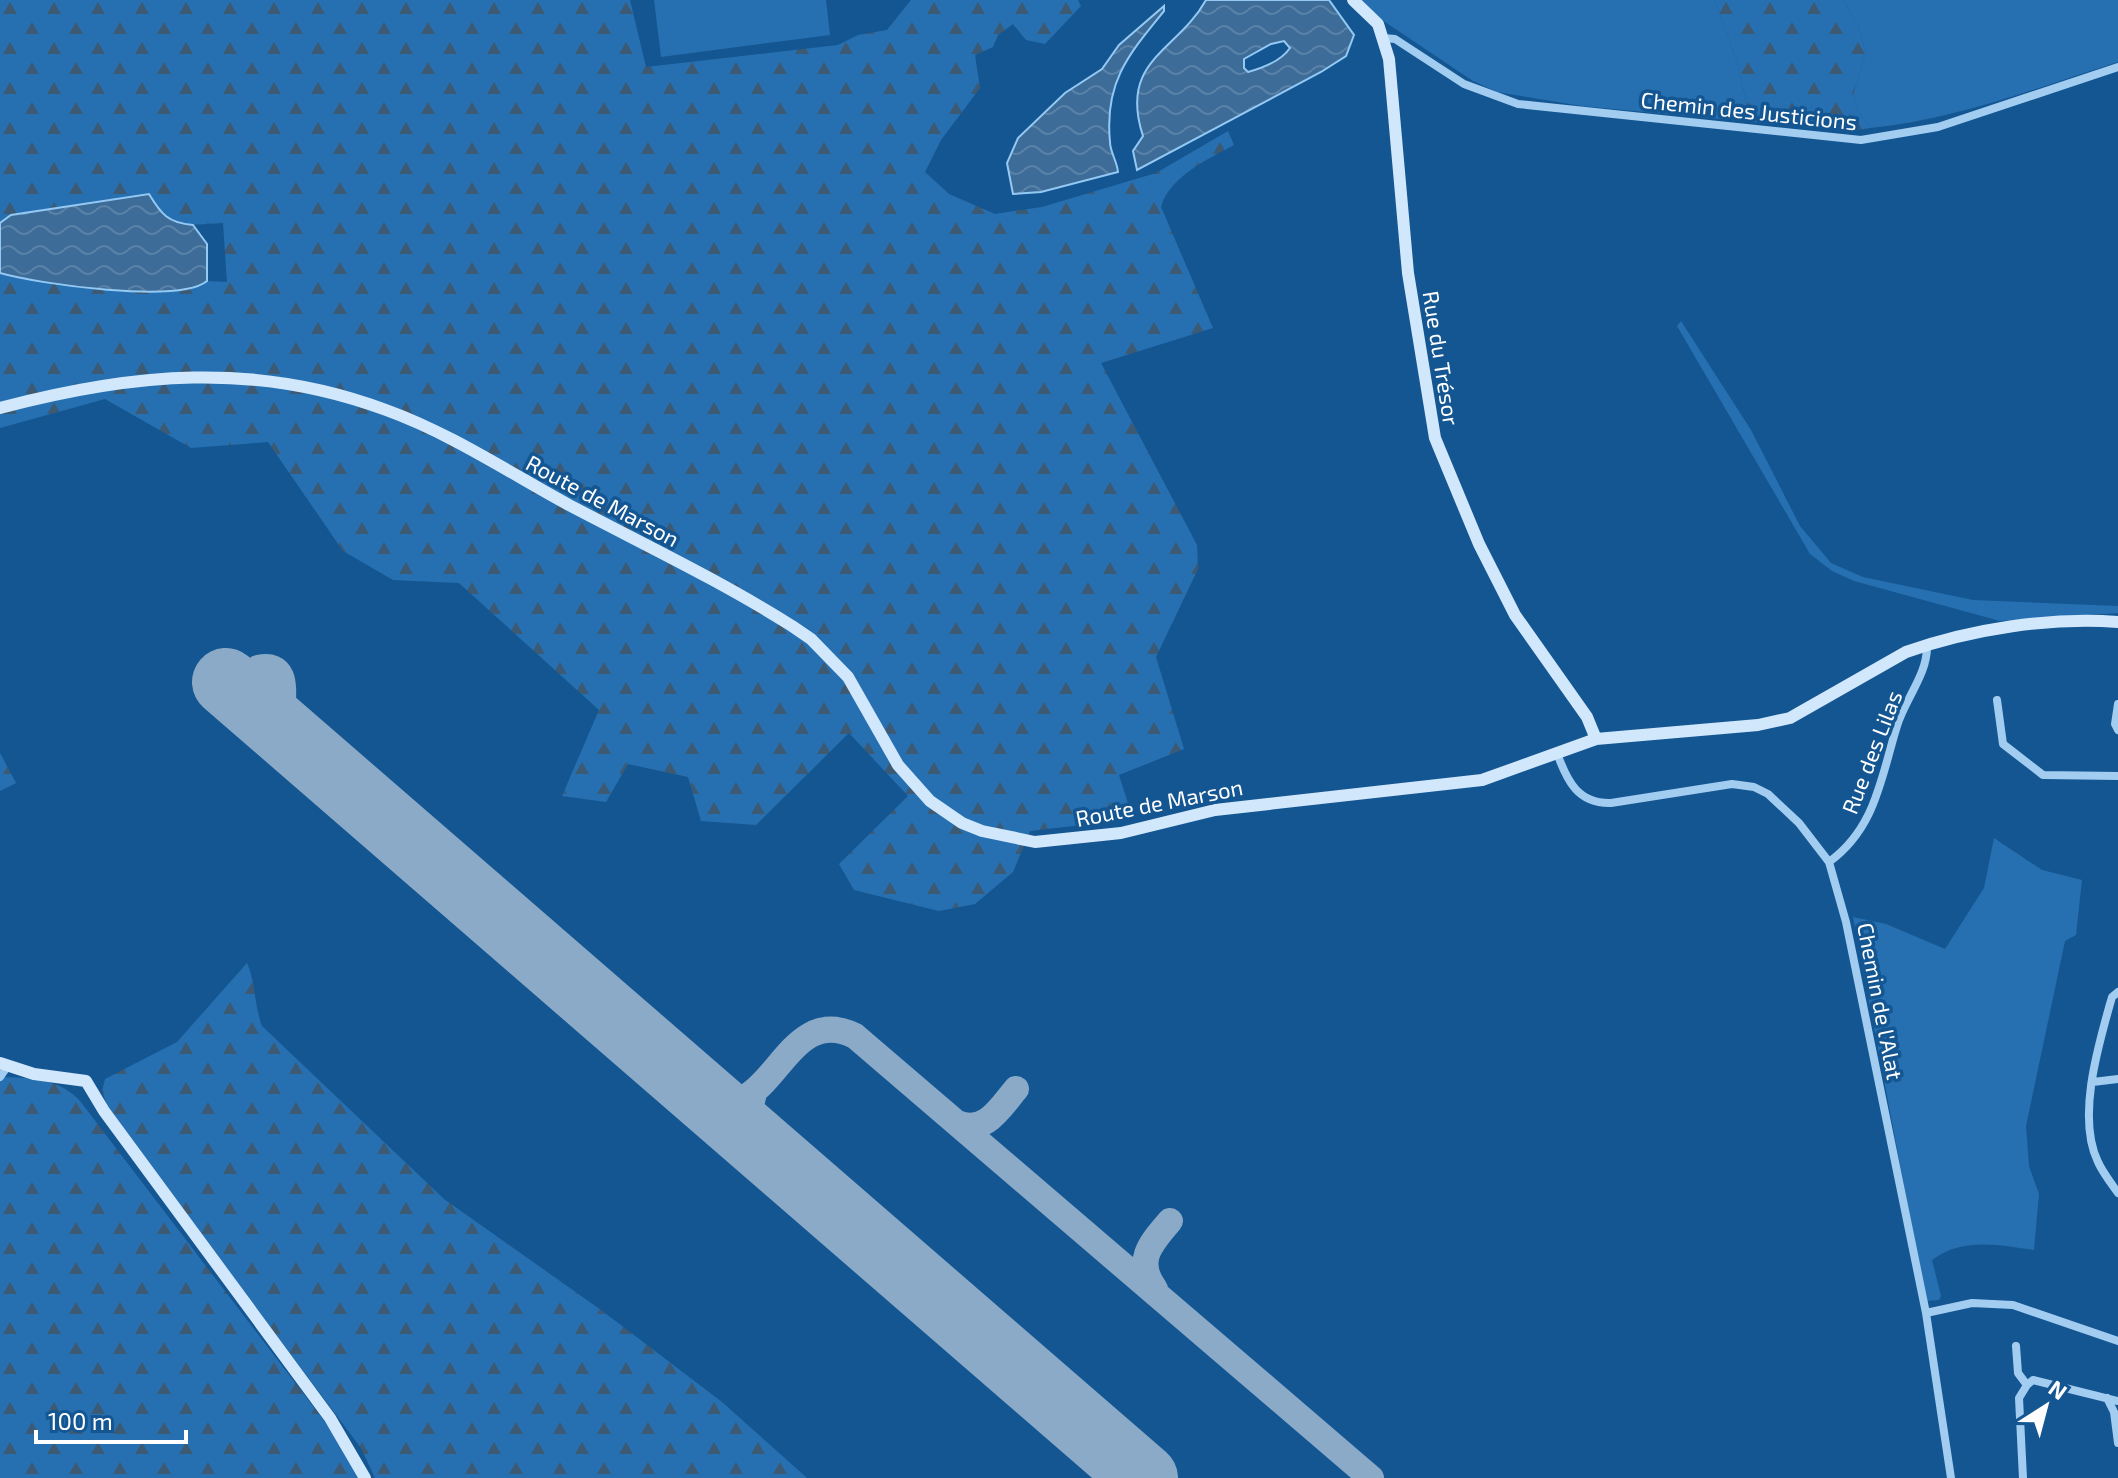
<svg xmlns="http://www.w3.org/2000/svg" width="2118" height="1478" viewBox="0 0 2118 1478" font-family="'Exo 2',sans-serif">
  <defs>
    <pattern id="forest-firs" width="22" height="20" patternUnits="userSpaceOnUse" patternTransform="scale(2)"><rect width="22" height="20" fill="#2670b1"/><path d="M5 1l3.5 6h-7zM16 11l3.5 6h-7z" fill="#3d5a74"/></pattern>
    <pattern id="water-waves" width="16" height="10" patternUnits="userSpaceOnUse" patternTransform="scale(2)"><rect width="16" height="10" fill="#3d6c98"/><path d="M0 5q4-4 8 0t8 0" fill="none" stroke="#5a82a7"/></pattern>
  </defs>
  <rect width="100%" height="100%" fill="#145692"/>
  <path fill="#2670b1" d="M654,0h172l4,35 -169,22z
    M1359,0h356l22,62 14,60 -169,-16 -85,-14 -24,-11 -88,-59z
    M1843,0h275v62c-82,26 -163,58 -248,66l-12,-17 -5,-17 13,-41 -8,-28z
    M1681,321l70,109 49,96 31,37 32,14 110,23 145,6v7l-118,8 -146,-40 -22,-10 -22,-17 -133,-228z
    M1994,838l48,32 40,10 -6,55 -11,6 -39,185 3,40 10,28 -5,56c-36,-5 -71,-13 -102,10l9,36 -2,4 -13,1 -73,-384 33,7 59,25 39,-61z"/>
  <path fill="url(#forest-firs)" d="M0,0h630l16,67 192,-22 20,-10 29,-5 24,-30h167l3,6 -36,38 -19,-4 -13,-16 -15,11 -5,12 -18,8 5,33 -39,52 -16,32 24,22 46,20 47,-7 114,-34 72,-42 6,14c-26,14 -65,32 -73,62l52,121 -112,35 96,182 1,24 -42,88 28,92 -65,26 14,44 -103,12 -17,41 -38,32 -36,7 -85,-21 -15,-26 69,-68 -59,-63 -93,92 -55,-4 -13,-44 -60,-13 -22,38 -44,-6 37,-86 -140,-127 -66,-3 -50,-29 -75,-109 -77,6 -86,-49 -105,29v-155c38,11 179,31 207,8l20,1 -4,-59c-41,2 -51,8 -75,-29l-137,21 -11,8z
    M1715,0h128l15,25 8,28 -13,41 5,17 12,17 -17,3 -102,-9 -14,-60z
    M0,753l16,30 -16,8z
    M247,963c9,21 7,42 15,63l182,173 157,111 121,92 85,76h-432l-14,-30 -251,-334 -8,-23 3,-12 72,-37z
    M4,1077c29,1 56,2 76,24l267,350 13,27h-360v-399z"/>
  <path fill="url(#water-waves)" stroke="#94c9f4" stroke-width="2" fill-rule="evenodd" d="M1206,0h123l25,35 -8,21 -25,16 -184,98 -4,-19 10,-15c-25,-76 35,-85 63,-136zM1284,41l6,7c-9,13 -27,20 -42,24l-4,-4v-9l27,-15z
    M1164,6v5c-35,43 -60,71 -54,131 0,10 7,19 8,30l-77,20 -28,2 -6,-31 11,-25 47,-45 37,-24 17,-24z
    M149,194c12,20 19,29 44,31l14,19v37c-28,23 -169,3 -207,-8v-50l11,-8z"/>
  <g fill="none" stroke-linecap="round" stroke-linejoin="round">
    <path stroke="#8aaac8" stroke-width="26" d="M236,691l22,-23c38,-8 20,39 26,57 3,10 14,18 20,25
      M754,1093l-6,24 12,27
      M706,1097c67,32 77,-97 149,-61l516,442
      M957,1123c28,12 43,-15 59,-34
      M1155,1289c-21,-28 -4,-46 15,-68"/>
    <path stroke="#8aaac8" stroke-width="68" d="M226,682l918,796"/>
    <path stroke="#a2cdf1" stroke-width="8" d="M1384,38l11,1 69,45 54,20 343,36 77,-13 180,-60
      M1997,700l6,44 40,31 75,1
      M2118,704l-3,20 3,6
      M1557,753c10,28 21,51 54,50l121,-19 22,3 14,7 31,29 30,39 17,60 80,391 25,165
      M1829,862c47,-34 52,-85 68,-136 8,-27 31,-52 30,-81
      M2118,992l-6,5c-13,46 -36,120 -14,165 5,11 13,21 20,31
      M0,1077l7,-10
      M2093,1082l25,-3
      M1926,1313l46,-10 41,2 105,36
      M2016,1346l2,27 9,12
      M2027,1385l6,-5 85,21
      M2107,1398l7,14 4,31
      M2023,1478l-4,-80 8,-13"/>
    <path stroke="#d1e7fc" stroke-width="12" d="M1353,0l25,24 11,35 19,214 27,165 44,106 36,71 72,102 9,22
      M0,408c132,-35 255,-47 386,2 64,23 124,63 183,95 74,39 152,76 223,121l19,13 37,38 50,88 32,36 32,22 20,8 53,11 86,-9 94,-23 267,-30 114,-41 162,-14 32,-7 116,-66c65,-23 143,-35 212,-30
      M0,1063l34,11 52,7 18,30 226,307 35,60"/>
  </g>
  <g text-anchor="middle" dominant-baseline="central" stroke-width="7" stroke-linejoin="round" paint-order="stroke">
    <g font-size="22" fill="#fff" stroke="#145692">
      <text transform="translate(1749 110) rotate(6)">Chemin des Justicions</text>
      <text transform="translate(1442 358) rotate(81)">Rue du Trésor</text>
      <text transform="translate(603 500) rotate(28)">Route de Marson</text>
      <text transform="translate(1871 752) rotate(-69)">Rue des Lilas</text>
      <text transform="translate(1159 802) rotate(-11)">Route de Marson</text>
      <text transform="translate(1881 1001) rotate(79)">Chemin de l'Alat</text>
    </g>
  </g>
  <g transform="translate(2046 1406) rotate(36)" stroke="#145692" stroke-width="6" paint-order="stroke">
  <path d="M0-6L14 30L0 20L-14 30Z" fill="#ffffff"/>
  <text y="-12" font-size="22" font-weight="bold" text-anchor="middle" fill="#ffffff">N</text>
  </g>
  <path d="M36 1430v12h150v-12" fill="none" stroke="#ffffff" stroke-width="4"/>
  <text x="48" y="1430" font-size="24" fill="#ffffff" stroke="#145692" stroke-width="6" paint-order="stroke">100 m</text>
</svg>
